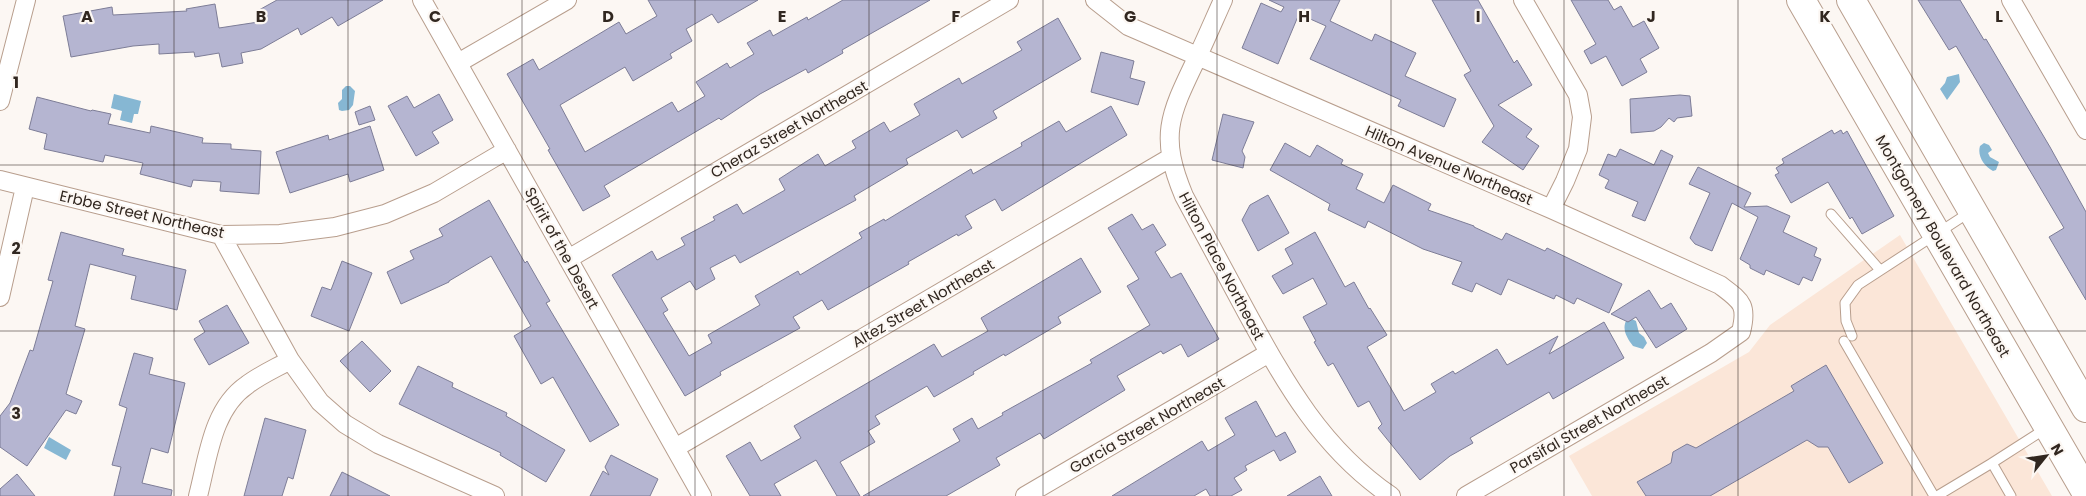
<svg xmlns="http://www.w3.org/2000/svg" width="2086" height="496" viewBox="0 0 2086 496" font-family="Poppins,sans-serif">
  <rect width="100%" height="100%" fill="#fcf7f3"/>
  <path fill="#fbe6d8" d="M1900,235l152,261h-460l-23,-40 180,-104 21,-27z"/>
  <path fill="#86b7d3" d="M1959,74l1,8 -13,18 -7,-11 5,-6 2,-6z
    M346,86h4l5,5 -2,14 -4,5 -7,1 -3,-1 -1,-7 4,-4v-9z
    M114,94l27,7 -3,13h-4l-2,9 -12,-3 2,-9 -11,-3z
    M1984,143l5,2 3,5 -4,3 2,4 9,5 -3,8 -3,1c-9,-5 -16,-15 -13,-25z
    M1630,318l6,3 3,12 5,4 3,6 -4,6 -10,-3c-6,-8 -12,-17 -6,-27z
    M49,437l22,13 -5,10 -22,-12z"/>
  <path fill="#b5b5d1" stroke="#7d7d97" d="M277,0h106l-45,26 -6,-9 -31,18 -3,-7 -37,21 -20,4 2,10 -21,4 -3,-14 -24,4 -1,-5 -35,2v-10l-26,2 -62,11 -8,-41 49,-9 1,8 74,-4 -1,-2 29,-5 4,24 46,-7 -6,-11z
    M648,0h110l-40,23 -6,-9 -26,15 6,12 -22,13 2,4 -39,23 -8,-14 -65,38 25,47 87,-50 6,10 27,-16 -9,-14 31,-19 3,5 24,-14 -7,-11 23,-13 3,6 34,-19 1,3 35,-20h87l-88,50 1,3 -35,20 -2,-4 -46,25 -39,26 -2,-2 -115,68 6,10 -27,15 -35,-61 2,-1 -43,-75 26,-15 6,11 80,-48 7,12 31,-18z
    M1269,0h71l-10,21 42,20 3,-7 41,19 -11,23 51,23 -12,28 -46,-21 3,-6 -91,-41 16,-33 -27,-12 -21,50 -36,-16 19,-45 20,9 3,-5z
    M1432,0h46l36,63 3,-3 15,25 -34,20 34,24 -6,8 13,9 -16,24 -41,-28 12,-16 -30,-51 7,-4z
    M1571,0h37l6,10 7,-4 12,21 11,-6 15,27 -19,11 7,13 -25,14 -16,-30 -15,8 -7,-13 12,-7z
    M1918,0h42l24,40 2,-1 64,108 36,65v88l-37,-63 15,-9 -108,-182 -7,4z
    M1058,18l23,41 -88,52 4,7 -35,20 -5,-8 -51,29 2,5 -54,32 2,4 -116,63 -5,-8 -25,13 5,11 -19,11 -6,-9 -29,17 7,12 -5,3 26,43 23,-13 -4,-8 52,-30 -5,-9 43,-25 2,4 62,-37 -3,-5 25,-14 1,2 86,-52 2,5 49,-28 -1,-3 38,-22 7,11 45,-26 16,29 -125,76 -7,-12 -30,17 7,12 -14,8 -1,-2 -49,28 1,2 -81,46 -6,-10 -29,17 7,11 -80,44 1,3 -36,21 -73,-121 40,-24 5,9 28,-15 -4,-7 34,-18 -2,-3 24,-13 6,10 42,-24 -6,-11 39,-25 7,12 31,-18 -4,-7 32,-19 6,10 30,-17 -6,-11 45,-26 3,6 60,-34 -5,-8z
    M1101,52l33,9 -4,17 15,4 -7,23 -47,-13z
    M439,94l14,26 -21,12 7,11 -23,13 -28,-50 19,-10 7,12z
    M1680,95l10,1 2,20 -15,2 -3,4 -5,-4 -8,9 -7,4 -23,2 -1,-34z
    M37,97l54,14 1,-1 19,4 -3,10 42,9 1,-7 52,12 -1,5 29,1v5l30,2 -2,43 -39,-3 1,-9 -28,-2 -2,7 -51,-13 3,-11 -38,-8 -2,7 -59,-13 3,-15 -18,-5z
    M370,106l5,14 -16,5 -4,-13z
    M1223,114l31,8 -12,29 3,6 -2,11 -31,-8z
    M370,126l14,44 -34,12 -2,-8 -58,19 -14,-41 52,-17 1,5z
    M1832,130l2,4 7,-4 2,4 4,-3 47,85 -32,18 -10,-17 -2,2 -22,-37 -37,21 -16,-28 4,-2 -3,-5 8,-5 -2,-4z
    M1285,143l25,14 7,-12 26,15 -2,4 22,10 -7,15 28,14 9,-18 38,19 -3,6 46,16v1l28,13 4,-7 39,18 2,-3 75,36 -13,29 -32,-15 -3,6 -18,-9 -2,4 -46,-20 -7,16 -25,-12 -4,9 -20,-8 10,-22 -39,-13 -55,-28 -3,7 -37,-18 2,-6 -60,-34z
    M1620,149l34,16 7,-15 12,6 -28,65 -13,-5 6,-14 -33,-14 4,-8 -10,-5 9,-21 8,3z
    M1698,167l53,26 -7,14 23,-1 23,10 -7,16 34,16 -3,8 7,3 -9,22 -9,-4 -4,8 -33,-15 -2,5 -14,-7v-3l-10,-6 18,-42 -26,-14 -20,48 -17,-7 -5,-6 20,-45 -21,-9z
    M1268,195l21,38 -31,18 -16,-31 8,-15z
    M489,200l36,63 2,-2 23,40 -4,2 73,122 -29,17 -37,-65 -12,7 -27,-48 17,-10 -40,-70 -42,25v1l-48,22 -14,-32 27,-13 -4,-8 33,-15 -4,-7z
    M1132,214l10,16 11,-6 13,21 -11,7 16,26 10,-5 38,66 -31,18 -7,-13 -18,10 -2,-3 -44,25 8,14 -81,49 -4,-6 -44,25 4,7 -54,31h-83l97,-55 -7,-12 19,-11 6,11 25,-14 -1,-2 90,-50 -2,-3 60,-35 -23,-39 12,-7 -31,-51z
    M61,232l63,17 -2,6 64,15 -9,40 -46,-11 5,-23 -46,-12 -15,62 10,3 -19,65 16,7 -6,13 -10,-4 -39,56 -27,-19v-31l10,-13 20,-53 3,1 20,-70 -5,-1z
    M1315,232l30,55 9,-5 15,27 1,-1 17,27 -20,12 37,64 32,-19 -5,-8 22,-13 2,3 42,-25 10,16 51,-29 -9,18 55,-32 20,36 -71,41 -4,-7 -79,46 3,5 -23,13 -30,24 -42,-52 4,-4 -13,-23 -11,6 -25,-44 -5,3 -14,-24 2,-1 -13,-24 24,-13 -14,-26 -30,16 -11,-18 21,-12 -8,-15z
    M1081,258l20,34 -43,25 3,6 -56,33 -1,-2 -31,18 1,2 -40,23 -7,-11 -52,30 5,8 -12,7 7,11 -35,20 20,34h-23l-21,-36 -42,24 7,12h-31l-24,-40 24,-14 11,19 40,-23 -7,-12 140,-82 8,13 46,-26 -7,-13z
    M342,261l30,12 -23,58 -38,-15 11,-29 9,3z
    M1649,290l12,19 10,-6 16,26 -31,19 -20,-31 -8,5 -17,-8z
    M227,305l22,38 -40,22 -15,-26 11,-7 -6,-11z
    M362,341l29,30 -21,21 -30,-31z
    M134,353l19,5 -4,16 36,9 -17,70 -17,-5 -9,35 30,7 -1,6h-57l7,-29 -9,-2 15,-57 -8,-3z
    M1826,365l57,98 -34,20 -21,-36h-10l-11,-7 -97,56h-64l-9,-14 34,-19 2,-11 14,-8 9,4 98,-57 -3,-5z
    M418,366l35,17 -1,4 55,26 -1,3 59,34 -19,32 -46,-27 1,-2 -102,-49z
    M1256,401l20,36 9,-5 11,20 -16,9 -6,-11 -29,16 2,4 -13,8 8,12 -11,6h-21l-4,-7 -12,7h-82l90,-55 6,10 27,-16 -10,-17z
    M265,418l41,12 -13,49 -5,-2 -6,19h-38z
    M611,455l47,24 -8,17h-60l13,-25 6,4 -4,-8z
    M342,472l48,24h-60z
    M17,474l18,22h-35v-7z
    M1320,476l12,20h-45z"/>
  <g fill="none" stroke-linecap="round" stroke-linejoin="round">
    <defs>
      <path id="lane" d="M1831,214l49,56
        M1852,336l-6,-15 -1,-18 13,-18 112,-73
        M1844,341l90,155
        M1992,463l19,33
        M1937,496l55,-33 53,-34"/>
      <path id="street" d="M422,0l280,496
        M1095,0l33,26 423,183 169,76c21,16 28,19 21,47l-30,21 -245,143
        M1223,0c-9,20 -18,41 -27,60 -27,56 -37,76 -12,136 21,39 42,78 63,117 39,71 75,136 144,183
        M1523,0l55,95 4,22 -4,32 -13,32 -14,28
        M2011,0l75,130
        M458,63l109,-63
        M0,101l26,-101
        M0,180l221,55 59,-1 55,-7 50,-13 49,-21 73,-43
        M221,235l69,125 30,42 25,22 33,20 117,52
        M568,259l441,-259
        M0,297l25,-110
        M675,448l495,-290
        M198,496c10,-38 14,-87 49,-111 13,-10 29,-17 43,-25
        M1025,496l244,-143"/>
      <path id="primary" d="M1801,0l285,492
        M1851,0l235,408"/>
    </defs>
    <use href="#lane" stroke="#b89e8d" stroke-width="11"/>
    <use href="#street" stroke="#b89e8d" stroke-width="20"/>
    <use href="#primary" stroke="#b89e8d" stroke-width="30"/>
    <use href="#lane" stroke="#fff" stroke-width="9"/>
    <use href="#street" stroke="#fff" stroke-width="18"/>
    <use href="#primary" stroke="#fff" stroke-width="28"/>
  </g>
  <path fill="none" stroke="#312720" stroke-width="1" stroke-opacity="0.55" d="M174,0v496M348,0v496M522,0v496M695,0v496M869,0v496M1043,0v496M1217,0v496M1391,0v496M1564,0v496M1738,0v496M1912,0v496M0,165h2086M0,331h2086"/>
  <g text-anchor="middle" dominant-baseline="central" stroke-width="4.5" stroke-linejoin="round" paint-order="stroke">
    <g font-size="15" fill="#312720" stroke="#fcf7f3">
      <text transform="translate(789 129) rotate(-30)">Cheraz Street Northeast</text>
      <text transform="translate(1449 165) rotate(23)">Hilton Avenue Northeast</text>
      <text transform="translate(142 214) rotate(13)">Erbbe Street Northeast</text>
      <text transform="translate(1943 246) rotate(60)">Montgomery Boulevard Northeast</text>
      <text transform="translate(562 248) rotate(61)">Spirit of the Desert</text>
      <text transform="translate(1222 266) rotate(62)">Hilton Place Northeast</text>
      <text transform="translate(923 303) rotate(-30)">Altez Street Northeast</text>
      <text transform="translate(1589 424) rotate(-30)">Parsifal Street Northeast</text>
      <text transform="translate(1147 425) rotate(-30)">Garcia Street Northeast</text>
    </g>
  </g>
  <g font-size="16" text-anchor="middle" font-weight="bold" fill="#312720" stroke="#fcf7f3" stroke-width="4.5" stroke-linejoin="round" paint-order="stroke">
    <text x="87" y="22">A</text>
    <text x="261" y="22">B</text>
    <text x="435" y="22">C</text>
    <text x="608" y="22">D</text>
    <text x="782" y="22">E</text>
    <text x="956" y="22">F</text>
    <text x="1130" y="22">G</text>
    <text x="1304" y="22">H</text>
    <text x="1478" y="22">I</text>
    <text x="1651" y="22">J</text>
    <text x="1825" y="22">K</text>
    <text x="1999" y="22">L</text>
    <text x="16" y="88">1</text>
    <text x="16" y="254">2</text>
    <text x="16" y="419">3</text>
  </g>
  <g transform="translate(2046 456) rotate(60)" stroke="#fcf7f3" stroke-width="4" paint-order="stroke">
  <path d="M0-4L9 19L0 12L-9 19Z" fill="#312720"/>
  <text y="-8" font-size="14" font-weight="bold" text-anchor="middle" fill="#312720">N</text>
  </g>
</svg>
